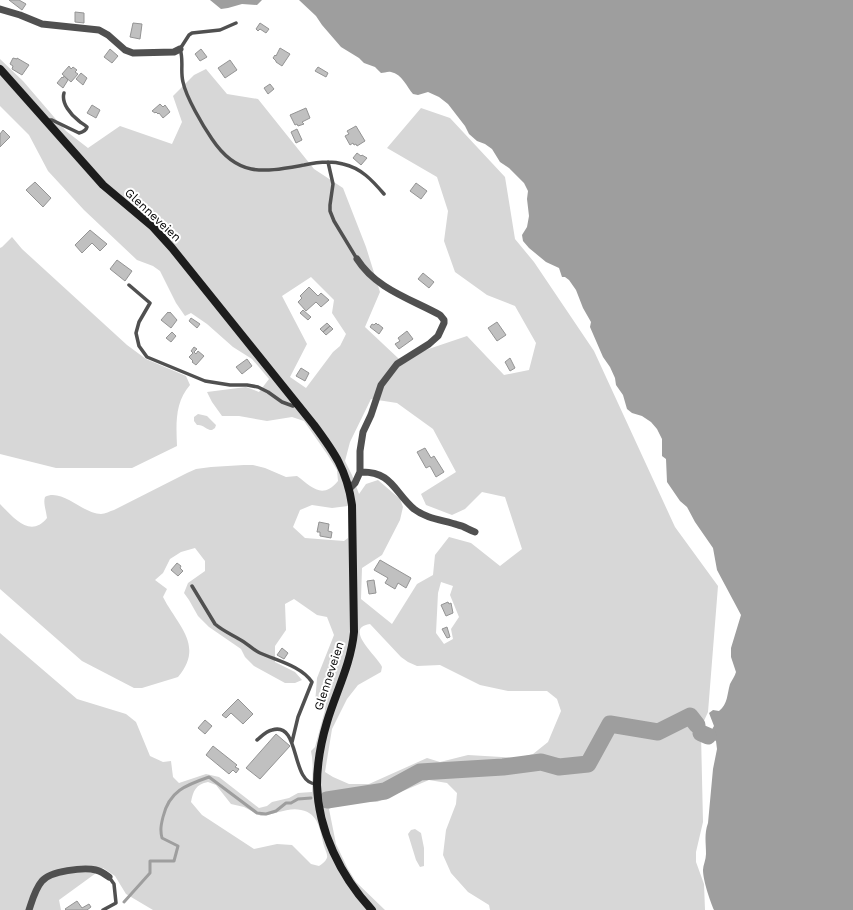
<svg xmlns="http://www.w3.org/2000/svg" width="853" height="910" viewBox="0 0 853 910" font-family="'Work Sans',sans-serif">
  <rect width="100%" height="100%" fill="#fff"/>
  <path fill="#d7d7d7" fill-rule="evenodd" d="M0,59l23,22 43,50 22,17 32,-22 52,18 10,-22 -9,-26 21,-21 12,-6 21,25 31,5 56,70 29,19 23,59 14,45 -15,35 34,32 68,-23 37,39 25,-5 7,-27 -21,-37 -28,-11 -32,-23 -11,-31 4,-30 -11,-34 -50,-29 34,-40 29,10 55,59 10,62 19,23 60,89 81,176 43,59 -10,126 -9,20 2,2 2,88 -7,30v10l8,22 1,26h-215l-1,-5 -21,-13 -17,-19 -8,-18 3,-25 10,-26 1,-11 -10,-10 -18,-3 -52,22h-37l-11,7 7,35 12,25 8,13 29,28h-232l-27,-16 -11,-18 -12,-8 -44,32 2,10h-61v-277l77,66 49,15 10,8 14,34 13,6 8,-1 2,16 6,6 27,-9 13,3 40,31 8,-2 5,-4 17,-4 9,-5 14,-1c0,-14 2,-27 -1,-41l4,-4 10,-37 -2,-5 -8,-1 2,-26 17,-43 -7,-18 -10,-2 -23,-16 -9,5 1,26 -11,16v16l20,10 7,8 -7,3h-10l-31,-17 -9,-9 -4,-8 -32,-22 -11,-11 -9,-16 -5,-7 4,-10 17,-12v-10l-10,-13 -14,4 -11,7 -7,14 -8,7 12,9 -4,8c14,28 42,48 15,80l-36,11h-8l-52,-27 -82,-72v-85c13,13 30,35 47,14 -1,-8 -4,-15 -2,-21 17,-9 38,17 56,17 4,0 9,-3 13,-4l73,-37 9,-4 15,-2 33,-2h9l12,3 21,9 11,-1c15,11 25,24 41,5l-1,-11 -10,-16 -23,-33 -12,-4 -25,4 -28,-5h-17l-10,-14 -5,-10 39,-5 13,5 10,-13 -17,-20 -19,-12 -26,-23 -16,-11 -6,3 -9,-13 -16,-32 -7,-5 -16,-6 -53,-50 -36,-39 -19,-36 -29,-29zM311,277l23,23 -2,13 14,21 -6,12 -7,6 -27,36 -16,-11 17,-33 -25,-48zM371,399l26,4 36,26 23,43 -35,22 5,11 26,10 13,-6 17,-17 23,5 17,52 -22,17 -29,-23 -22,-6 -14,18 -2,20 -16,9 -25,40 -31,-25 1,-31 20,-13 18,-35 3,-13 -3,-8 -22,-19 -12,4 -7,10 -7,-19 -7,-14 5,-19zM312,505l20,3 16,-2v32l-4,3 -39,-3 -12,-11 7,-17zM441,582l12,4 -3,9 9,22 -8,12 2,10 -9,5 -8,-11 2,-40zM370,624l31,33 7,5 9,4 23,-1 40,20 28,6h39l10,8 4,12 -13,31 -15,12 -15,4 -50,-3 -28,7 -13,-4 -58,26h-20l-16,-7 -8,-5 7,-43 15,-30 11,-14 23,-13 1,-5c-3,-9 -40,-39 -12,-43zM208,782l8,3 15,19 13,3 17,9c13,-1 27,-9 40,-6 18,3 19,21 23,36 1,4 4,8 3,12 -2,4 -5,6 -8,8l-8,-2 -19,-19 -15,-1 -23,5 -52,-34 -11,-13c2,-11 5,-18 17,-20z
    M12,237l10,12 105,96 19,14 40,17 4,9c-15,17 -14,38 -13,61l-45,22h-76l-56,-14v-206l2,-1z
    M198,414l9,2 9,9 -1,3 -3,2c-6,0 -9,-6 -15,-5l-3,-4v-4z
    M415,829l6,4 3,15v18l-4,1 -4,-7 -8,-26 3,-4z"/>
  <path fill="#9e9e9e" d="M210,0h52l-5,5 -15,-1 -14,4 -7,1z
    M299,0h554v910h-139c-4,-9 -11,-30 -11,-40 0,-5 3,-10 3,-16 0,-11 -2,-20 2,-31l5,-54 4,-20 -1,-8 -8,-5 6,-10 -5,-13 4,-3 6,1c9,-7 8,-17 11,-27 2,-4 5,-8 6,-12l-5,-15v-9l10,-33 -24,-45 -4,-22 -18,-26 -8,-15 -7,-6 -13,-19 -1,-23 -4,-3v-17l-5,-10 -6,-7 -9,-6 -10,-3 -5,-4 -4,-14 -7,-10 -1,-7 -5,-11 -7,-10 -13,-30 1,-5 -8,-14 -7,-18 -7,-10 -4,-3h-3l-3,-9 -13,-6 -17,-14 -6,-7 -1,-6 5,-8 2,-11 -2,-17 1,-8 -4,-8 -15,-15 -9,-6 -8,-13 -7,-5 -8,-3 -8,-7 -4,-8 -17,-22 -9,-7 -11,-5 -10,3 -5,-1c-6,-7 -11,-20 -22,-22 -3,-1 -7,1 -10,1l-6,-6 -11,-4 -5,-5 -18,-11 -19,-22 -6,-9z"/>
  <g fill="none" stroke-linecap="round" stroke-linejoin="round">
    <path stroke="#9e9e9e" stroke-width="3" d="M124,902l26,-29v-12h24l4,-15 -16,-8c-2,-8 -1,-13 1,-21 6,-26 23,-32 46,-40l48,36 9,1 10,-3 10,-8h5l7,-4 13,-1"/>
    <path stroke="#9e9e9e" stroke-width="17" d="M701,733l7,3
      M327,800l58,-9 35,-19 83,-5 38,-5 18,5 29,-3 22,-40 48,8 32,-16 7,9"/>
  </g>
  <path fill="#c0c0c0" stroke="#949494" d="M9,0h10l7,4 -4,6z
    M75,12l9,1v10l-9,-1z
    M133,23l9,1 -2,15 -10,-2z
    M260,23l9,6 -3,4 -6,-4 -2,2 -2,-2z
    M280,48l10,6 -8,12 -6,-4v-1l-3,-3 2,-3 1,1z
    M110,49l8,7 -6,7 -8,-6z
    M201,49l6,8 -7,4 -5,-7z
    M13,58l4,1v-1l12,7 -7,10 -10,-6 1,-3 -3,-2z
    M230,60l7,10 -12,8 -7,-10z
    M69,66l2,3 2,-2 4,3 -2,2 3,2 -7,8 -9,-8z
    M318,67l10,6 -2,4 -11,-6z
    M81,73l6,5 -4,7 -7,-6z
    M64,76l4,4 -5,8 -6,-5 5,-6 1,1z
    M270,84l4,5 -6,5 -4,-6z
    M160,104l3,3 2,-2 5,7 -7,6 -4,-5 -1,1 -2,-2 -1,1 -3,-2z
    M92,105l8,5 -4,8 -9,-5z
    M306,108l4,10 -8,4 2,2 -6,2 -1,-2 -2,1 -5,-10z
    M356,126l9,15 -8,5 -1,-2 -2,1 -1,-2 -3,2 -5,-9 4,-2 -2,-3z
    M297,129l5,11 -6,3 -5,-11z
    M3,130l7,7 -10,10v-13z
    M357,153l4,3 1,-1 5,3 -6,7 -8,-7z
    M35,182l16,16 -8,9 -17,-17z
    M416,183l11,8 -6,8 -11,-8z
    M90,230l17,14 -7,7 -8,-8 -10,10 -7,-8z
    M117,260l15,11 -7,10 -15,-12z
    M423,273l11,9 -5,6 -11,-9z
    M309,287l9,9 3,-3 8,7 -8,7 -5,-5 -10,9 -8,-9 4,-4 -2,-2z
    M303,310l8,7 -3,3 -8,-7z
    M168,312l1,1 1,-1 7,8 -6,8 -10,-8z
    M191,318l9,6 -3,4 -8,-7z
    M497,322l9,13 -9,6 -9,-13z
    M327,323l3,3 -7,6 -3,-3z
    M376,323l2,2v-1l5,4 -4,6 -9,-7 2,-3 2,1z
    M330,326l3,3 -7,6 -3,-3z
    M407,331l6,8 -14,10 -4,-5 5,-3 -2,-3z
    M172,332l4,4 -5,6 -5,-4z
    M194,347l3,2 -3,3 2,2 2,-3 6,5 -8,9 -4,-3 1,-1 -4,-4 4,-4 -2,-2z
    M510,358l5,10 -5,3 -5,-9z
    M247,359l5,7 -10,8 -6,-7z
    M301,368l8,5 -4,8 -9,-5z
    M425,448l6,10 3,-2 10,16 -8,5 -6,-11 -4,2 -9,-16z
    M319,522l10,2 -1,7 4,1 -1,6 -11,-2v-4h-3z
    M380,560l31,18 -5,10 -8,-5 -3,6 -10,-6 3,-5 -14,-8z
    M177,563l4,3 -1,2 3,3 -5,5 -7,-6z
    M374,580l2,13 -7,1 -2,-13z
    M448,602l1,2 2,-1 2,10 -7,3 -5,-11z
    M447,627l3,10 -3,1 -5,-9z
    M282,648l6,5 -4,6 -7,-4z
    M238,699l15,15 -10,10 -12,-11 -5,5 -4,-3z
    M205,720l7,6 -7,8 -7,-6z
    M276,734l14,12 -30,33 -14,-11z
    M213,746l24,19 -2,2 4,2 -3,4 -3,-3 -4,4 -23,-19z
    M77,901l5,7 7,-4 2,3 -4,3h-21l-1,-1z"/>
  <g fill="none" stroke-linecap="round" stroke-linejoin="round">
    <path stroke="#505050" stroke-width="3.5" d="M236,23l-16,7 -28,3 -3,2 -9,14c4,11 0,22 3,33 3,15 20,44 29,57 26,39 52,33 92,26 13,-3 26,-5 39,-1 18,4 29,16 41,30
      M46,120h6l27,13c4,-1 7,-2 8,-6 -3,-3 -6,-4 -8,-6 -8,-6 -18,-18 -15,-28
      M328,162l5,22 -3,21v6l4,10 23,38
      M129,285l21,18 -11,19 -3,11 3,13 8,11 58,24 25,4h17l11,2 10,5 14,10 11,4 3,-2
      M192,586l23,38c8,7 16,10 24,15 8,4 14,11 21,14 18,8 41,13 52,29l-14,35 -6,25
      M257,740c4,-3 9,-9 15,-10 29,-9 18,53 44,54
      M103,910l13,-7 -2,-19 -5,-7"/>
    <path stroke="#505050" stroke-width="7" d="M0,9l20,6 22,9 57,6 9,5 17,15 8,3 41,-1 6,-3
      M360,472c32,-1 34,20 54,37 13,10 29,11 44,16 6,1 11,5 17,7
      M350,488l5,-5 5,-11v-21l3,-19 8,-17 10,-30 16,-21 32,-20 9,-8 6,-13v-3l-4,-5c-29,-16 -64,-26 -83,-56
      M29,910c3,-9 6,-21 13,-29 8,-10 42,-14 54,-11 5,1 9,4 13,7"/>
    <path stroke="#1d1d1d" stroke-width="8" d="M0,69l103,116 50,42 19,21 142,177c20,27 33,45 38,80l2,127c-3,32 -18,60 -27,90 -6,20 -10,42 -10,63 1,45 24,92 55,125"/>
  </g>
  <g text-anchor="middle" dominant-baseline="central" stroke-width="4" stroke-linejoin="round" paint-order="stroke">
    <g font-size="12" fill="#000" stroke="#fff">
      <text transform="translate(153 215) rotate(43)">Glenneveien</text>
      <text transform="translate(329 676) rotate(-72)">Glenneveien</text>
    </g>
  </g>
</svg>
